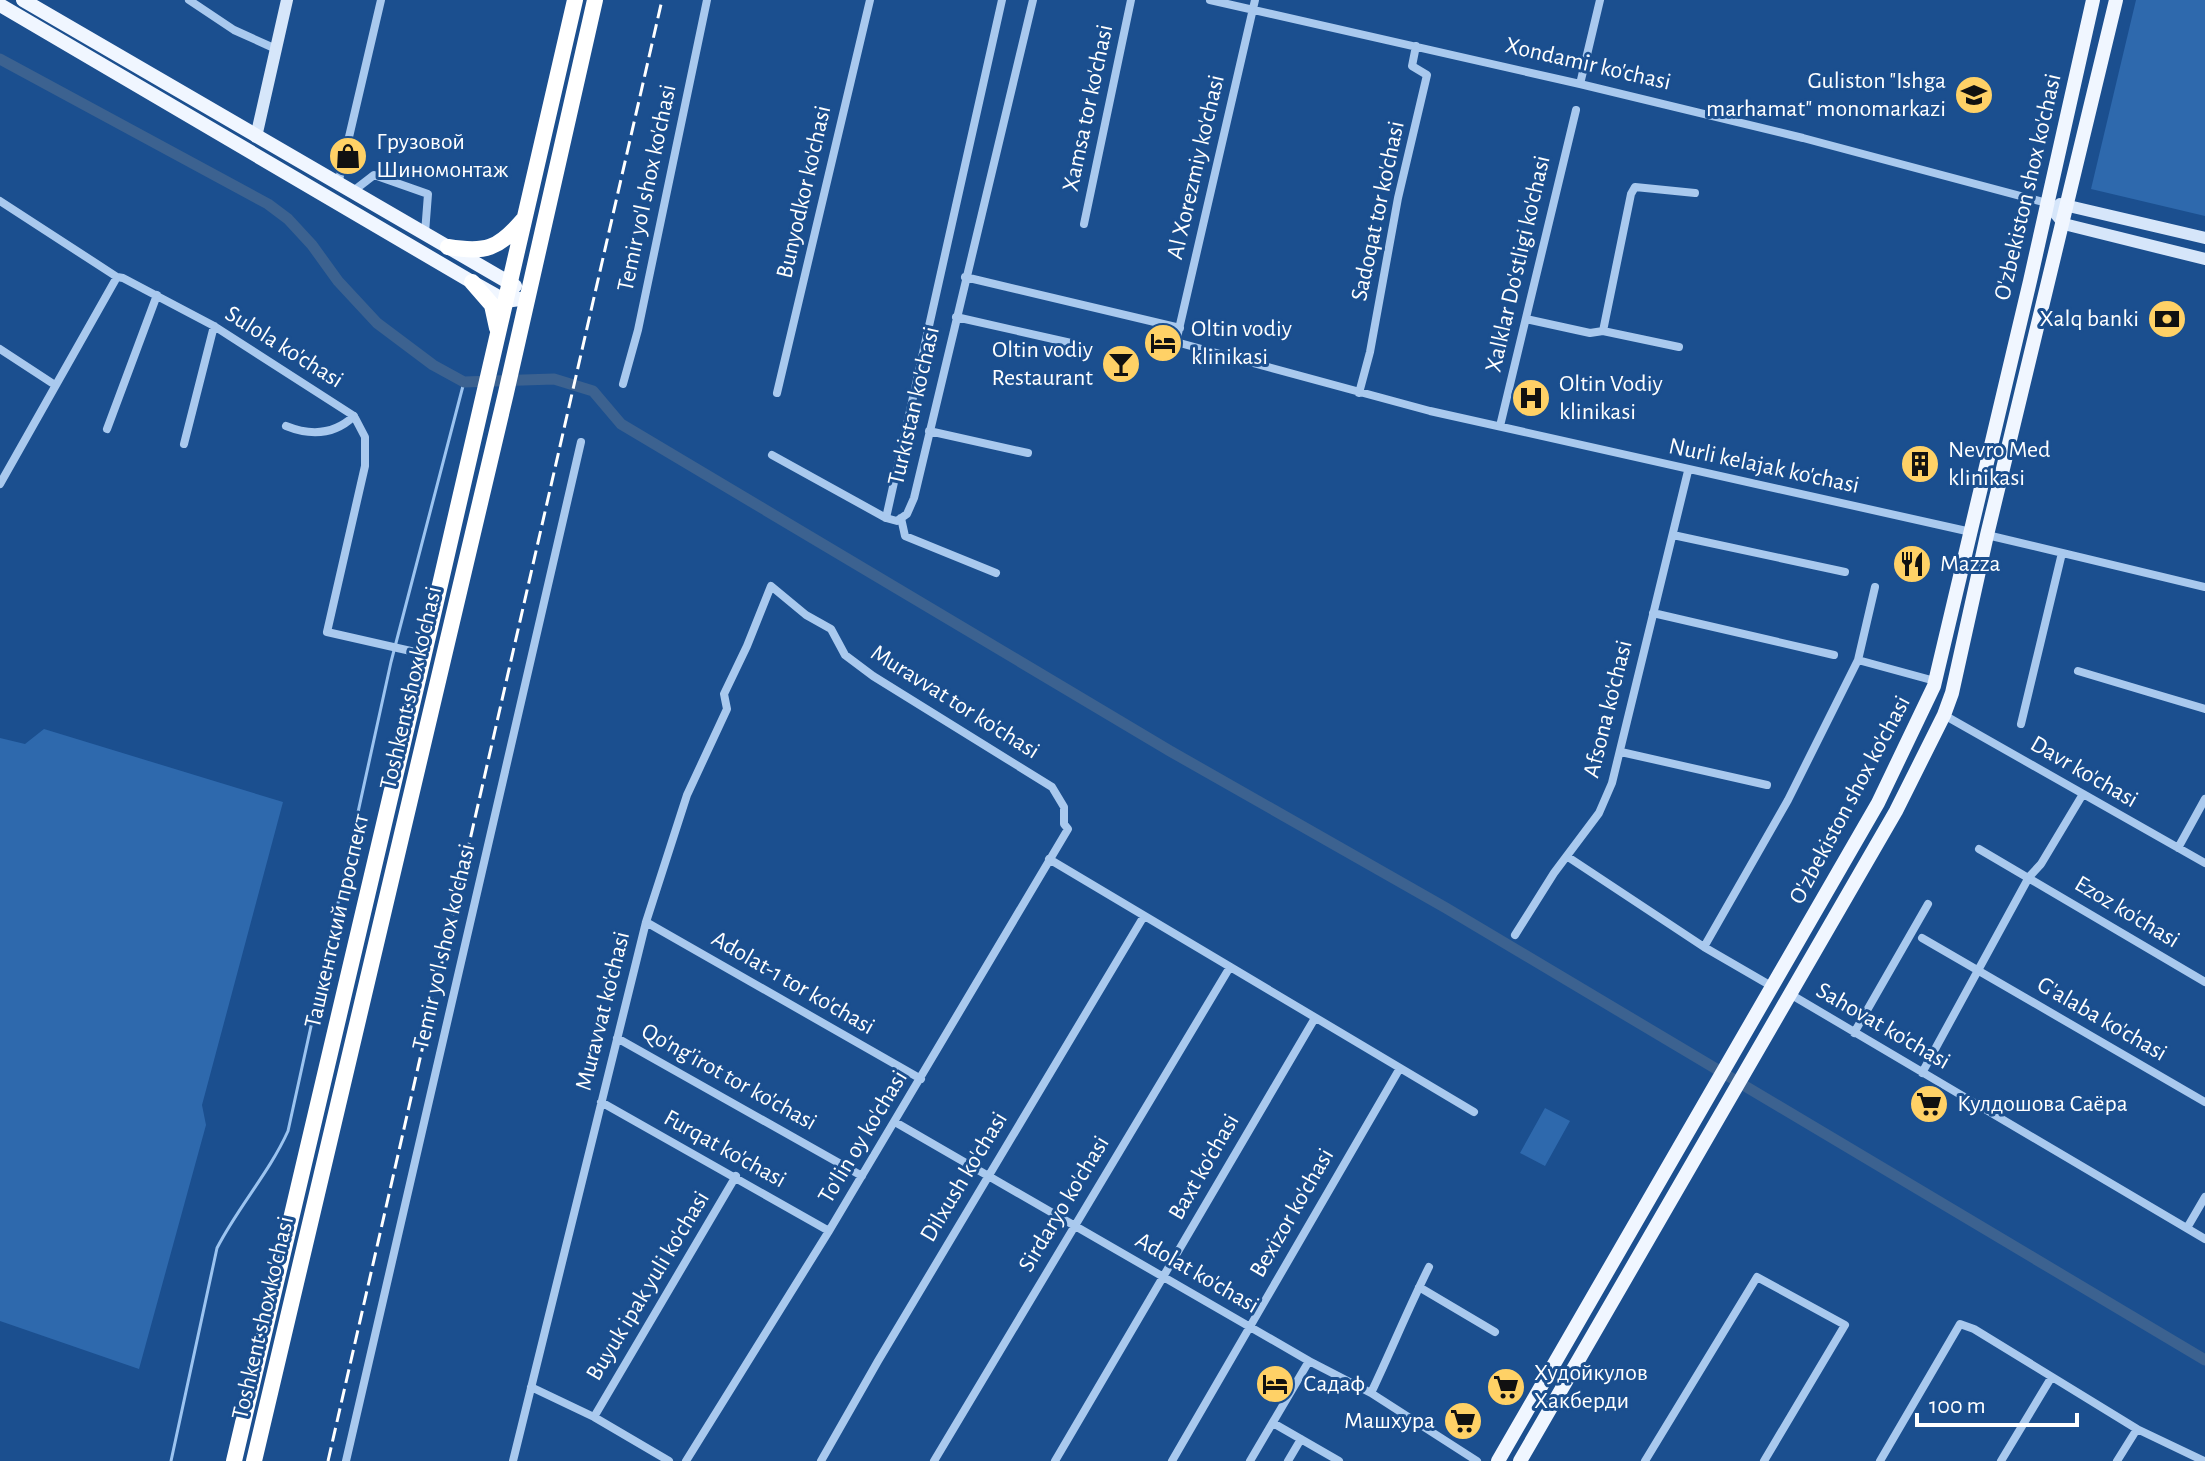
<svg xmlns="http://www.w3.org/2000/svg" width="2205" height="1461" viewBox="0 0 2205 1461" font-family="'Alegreya Sans',sans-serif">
  <rect width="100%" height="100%" fill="#1b4f8f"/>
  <path fill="#2e69ad" d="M2136,0h69v216l-114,-27z
    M44,729l239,73 -81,303 4,20 -67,244 -139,-48v-583l25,6z
    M1545,1108l25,13 -25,45 -25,-13z"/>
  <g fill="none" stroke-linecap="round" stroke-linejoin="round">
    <path stroke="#9cc4f0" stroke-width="3" d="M171,1461l46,-213c21,-41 52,-75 71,-117l103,-469 73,-280"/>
    <path stroke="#3c6290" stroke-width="11" d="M0,59l268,145 20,15 24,26 26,36 39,42 56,42 31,17 90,-3 39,12 28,33 549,327 276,157 759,452"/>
    <path stroke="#a9c9ee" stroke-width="8" d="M189,0l45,30 42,19
      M1210,0l370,84 223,54 244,65
      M1255,0l-79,342 254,69 541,121
      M1580,84l20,-84
      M338,184l43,-184
      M352,192l22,-17 54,19 -3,39
      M0,201l117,76 6,1 91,48 140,90 11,21v29l-38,166 97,22
      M1084,224l47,-224
      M965,277l215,51
      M956,317l115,26
      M1526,319l64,14 13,-2 76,16
      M1603,331l28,-137 4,-7 60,6
      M0,349l55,36
      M623,384l15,-54 69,-330
      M777,393l93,-393
      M1359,393l11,-41 28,-154 29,-123 -15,-9 4,-20
      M286,426c25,10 48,9 68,-10
      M1500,426l76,-316
      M107,429l50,-134
      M929,431l99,22
      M184,444l30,-118
      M772,455l114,63 11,3 10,-7 7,-16 119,-498
      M0,484l117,-207
      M886,518l116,-518
      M901,518l4,18 91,37
      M1673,535l172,37
      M1987,535l218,52
      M1653,613l181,42
      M1858,660l77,21
      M2078,671l127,38
      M1944,715l261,148
      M2021,724l41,-171
      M1621,752l146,33
      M2178,848l27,-49
      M1979,849l226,133
      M1568,857l136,90 69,40
      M1049,859l425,253
      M646,922l275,157
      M1515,935l39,-62 45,-60 13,-30 76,-312
      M1922,938l283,164
      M1704,947l84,-147 70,-140 17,-73
      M1790,994l415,245
      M1854,1033l74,-129
      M617,1038l245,138
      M1922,1073l107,-196 12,-13 42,-70
      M601,1102l228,129
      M895,1122l414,239 62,32 106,68
      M2187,1228l18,-31
      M1419,1287l76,45
      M531,1387l63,30 75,44
      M1371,1393c20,-42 37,-84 58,-126
      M594,1417l142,-241
      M1273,1423l66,38
      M346,1461l235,-1019
      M513,1461l133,-539 41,-127 40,-86 -3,-15 23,-48 24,-60 35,29 25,14 14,26 28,21 179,111 12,20v17l4,5 -239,402 -143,230
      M821,1461l57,-100 266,-445
      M934,1461l296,-494
      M1055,1461l260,-443
      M1172,1461l228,-393
      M1250,1461l59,-100
      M1288,1461l13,-22
      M1645,1461l112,-184 88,48 -81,136
      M1880,1461l80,-137 14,5 163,100 67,32
      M2001,1461l50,-83
      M2117,1461l20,-32"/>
    <path stroke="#d6e6fa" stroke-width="12" d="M256,137l31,-137
      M2047,203l17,21 141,35
      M2060,204l145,34"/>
    <path stroke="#f0f6ff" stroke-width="14" d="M23,0l492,286
      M0,5l472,277 34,19 21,-3
      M1498,1461l380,-658 56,-117 96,-405 63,-281
      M1520,1461l376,-650 48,-96 8,-22 35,-158 129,-535"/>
    <path stroke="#fff" stroke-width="16" d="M448,247c38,6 50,2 75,-27
      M472,282l20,23 5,23
      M234,1461l190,-807 151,-654
      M254,1461l252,-1068 89,-393"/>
    <path stroke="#fff" stroke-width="3" stroke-dasharray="14 6" stroke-linecap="butt" d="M328,1461l334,-1461"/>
  </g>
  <defs>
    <symbol id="university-disc" viewBox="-11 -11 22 22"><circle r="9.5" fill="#ffd166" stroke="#1b4f8f"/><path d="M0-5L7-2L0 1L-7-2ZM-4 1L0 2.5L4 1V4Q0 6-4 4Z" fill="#111"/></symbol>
    <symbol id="shop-disc" viewBox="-11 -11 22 22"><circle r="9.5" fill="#ffd166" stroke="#1b4f8f"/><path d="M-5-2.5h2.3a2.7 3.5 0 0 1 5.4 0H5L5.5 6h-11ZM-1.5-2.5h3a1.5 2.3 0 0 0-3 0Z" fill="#111"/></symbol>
    <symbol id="bank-disc" viewBox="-11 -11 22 22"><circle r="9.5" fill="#ffd166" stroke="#1b4f8f"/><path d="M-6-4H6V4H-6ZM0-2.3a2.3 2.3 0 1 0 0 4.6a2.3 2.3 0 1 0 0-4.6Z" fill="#111"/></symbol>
    <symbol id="hotel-disc" viewBox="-11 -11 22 22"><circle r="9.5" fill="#ffd166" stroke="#1b4f8f"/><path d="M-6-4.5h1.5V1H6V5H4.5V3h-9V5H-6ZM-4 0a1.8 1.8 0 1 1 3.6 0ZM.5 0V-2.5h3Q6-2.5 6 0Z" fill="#111"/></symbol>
    <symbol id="bar-disc" viewBox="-11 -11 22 22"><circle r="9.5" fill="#ffd166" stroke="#1b4f8f"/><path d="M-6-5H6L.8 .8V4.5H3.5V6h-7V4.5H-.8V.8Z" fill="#111"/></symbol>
    <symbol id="hospital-disc" viewBox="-11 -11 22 22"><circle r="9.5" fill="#ffd166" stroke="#1b4f8f"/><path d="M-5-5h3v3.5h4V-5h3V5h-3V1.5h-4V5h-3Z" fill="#111"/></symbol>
    <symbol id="building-disc" viewBox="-11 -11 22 22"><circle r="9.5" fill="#ffd166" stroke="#1b4f8f"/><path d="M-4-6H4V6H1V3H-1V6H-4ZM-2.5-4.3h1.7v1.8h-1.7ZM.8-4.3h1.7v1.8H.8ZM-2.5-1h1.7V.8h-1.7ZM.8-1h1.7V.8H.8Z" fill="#111"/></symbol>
    <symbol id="restaurant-disc" viewBox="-11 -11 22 22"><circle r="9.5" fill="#ffd166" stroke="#1b4f8f"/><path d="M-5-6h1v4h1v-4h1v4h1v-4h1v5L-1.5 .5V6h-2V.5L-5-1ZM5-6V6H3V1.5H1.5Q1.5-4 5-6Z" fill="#111"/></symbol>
    <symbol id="supermarket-disc" viewBox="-11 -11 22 22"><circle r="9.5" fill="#ffd166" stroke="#1b4f8f"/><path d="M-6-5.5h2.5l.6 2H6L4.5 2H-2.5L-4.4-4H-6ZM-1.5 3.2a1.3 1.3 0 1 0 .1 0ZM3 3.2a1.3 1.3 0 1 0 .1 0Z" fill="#111"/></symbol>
  </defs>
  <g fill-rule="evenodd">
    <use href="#university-disc" x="1952" y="73" width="44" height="44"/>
    <use href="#shop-disc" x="326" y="134" width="44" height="44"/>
    <use href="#bank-disc" x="2145" y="297" width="44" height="44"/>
    <use href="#hotel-disc" x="1141" y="321" width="44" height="44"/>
    <use href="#bar-disc" x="1099" y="342" width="44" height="44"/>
    <use href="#hospital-disc" x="1509" y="376" width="44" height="44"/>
    <use href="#building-disc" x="1898" y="442" width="44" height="44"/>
    <use href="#restaurant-disc" x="1890" y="542" width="44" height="44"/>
    <use href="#supermarket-disc" x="1907" y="1082" width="44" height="44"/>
    <use href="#hotel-disc" x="1253" y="1362" width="44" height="44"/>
    <use href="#supermarket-disc" x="1484" y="1365" width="44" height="44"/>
    <use href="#supermarket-disc" x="1441" y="1399" width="44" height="44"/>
  </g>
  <g text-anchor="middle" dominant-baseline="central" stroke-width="6" stroke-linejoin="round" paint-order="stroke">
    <g font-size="24" fill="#fff" stroke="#1b4f8f">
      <text transform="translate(1588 64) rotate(13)">Xondamir ko'chasi</text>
      <text transform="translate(1088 108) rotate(-78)">Xamsa tor ko'chasi</text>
      <text transform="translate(1196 167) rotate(-77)">Al Xorezmiy ko'chasi</text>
      <text transform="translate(2028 187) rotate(-77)">O'zbekiston shox ko'chasi</text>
      <text transform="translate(647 188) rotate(-78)">Temir yo'l shox ko'chasi</text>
      <text transform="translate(804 192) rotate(-77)">Bunyodkor ko'chasi</text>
      <text transform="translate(1378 211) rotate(-78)">Sadoqat tor ko'chasi</text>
      <text transform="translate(1518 264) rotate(-77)">Xalklar Do'stligi ko'chasi</text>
      <text transform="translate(284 347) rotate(32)">Sulola ko'chasi</text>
      <text transform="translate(914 406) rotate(-77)">Turkistan ko'chasi</text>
      <text transform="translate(1764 466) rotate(12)">Nurli kelajak ko'chasi</text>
      <text transform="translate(411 688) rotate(-77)">Toshkent shox ko'chasi</text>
      <text transform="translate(955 702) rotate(32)">Muravvat tor ko'chasi</text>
      <text transform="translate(1608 709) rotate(-76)">Afsona ko'chasi</text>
      <text transform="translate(2084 772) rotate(30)">Davr ko'chasi</text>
      <text transform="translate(1850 800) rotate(-62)">O'zbekiston shox ko'chasi</text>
      <text transform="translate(2127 912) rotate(31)">Ezoz ko'chasi</text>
      <text transform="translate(337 921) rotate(-77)">Ташкентский проспект</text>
      <text transform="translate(444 947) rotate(-77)">Temir yo'l shox ko'chasi</text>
      <text transform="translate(793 983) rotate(30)">Adolat-1 tor ko'chasi</text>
      <text transform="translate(603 1011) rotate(-76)">Muravvat ko'chasi</text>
      <text transform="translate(2102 1019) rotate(30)">G'alaba ko'chasi</text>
      <text transform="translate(1883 1026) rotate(30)">Sahovat ko'chasi</text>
      <text transform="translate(729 1077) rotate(29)">Qo'ng'irot tor ko'chasi</text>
      <text transform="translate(863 1137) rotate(-59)">To'lin oy ko'chasi</text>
      <text transform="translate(725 1149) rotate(29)">Furqat ko'chasi</text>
      <text transform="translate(1204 1167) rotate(-60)">Baxt ko'chasi</text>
      <text transform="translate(964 1177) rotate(-59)">Dilxush ko'chasi</text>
      <text transform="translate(1064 1204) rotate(-59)">Sirdaryo ko'chasi</text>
      <text transform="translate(1292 1213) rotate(-60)">Bexizor ko'chasi</text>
      <text transform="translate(1197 1273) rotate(30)">Adolat ko'chasi</text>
      <text transform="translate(648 1286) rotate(-59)">Buyuk ipak yuli ko'chasi</text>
      <text transform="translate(263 1318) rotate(-77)">Toshkent shox ko'chasi</text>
    </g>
    <g font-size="24" fill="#fff" stroke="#1b4f8f" text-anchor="start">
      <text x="1946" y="81" text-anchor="end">Guliston "Ishga<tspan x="1946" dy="28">marhamat" monomarkazi</tspan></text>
      <text x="376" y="142">Грузовой<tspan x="376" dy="28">Шиномонтаж</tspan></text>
      <text x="2139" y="319" text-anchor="end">Xalq banki</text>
      <text x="1191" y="329">Oltin vodiy<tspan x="1191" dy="28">klinikasi</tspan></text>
      <text x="1093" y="350" text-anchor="end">Oltin vodiy<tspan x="1093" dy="28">Restaurant</tspan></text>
      <text x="1559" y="384">Oltin Vodiy<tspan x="1559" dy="28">klinikasi</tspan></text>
      <text x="1948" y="450">Nevro Med<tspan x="1948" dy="28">klinikasi</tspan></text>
      <text x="1940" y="564">Mazza</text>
      <text x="1957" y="1104">Кулдошова Саёра</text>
      <text x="1534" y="1373">Худойкулов<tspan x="1534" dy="28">Хакберди</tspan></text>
      <text x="1303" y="1384">Садаф</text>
      <text x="1435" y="1421" text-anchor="end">Машхура</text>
    </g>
  </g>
  <path d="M1917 1413v12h160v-12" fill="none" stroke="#ffffff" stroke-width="4"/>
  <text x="1929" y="1413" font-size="24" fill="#ffffff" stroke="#1b4f8f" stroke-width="6" paint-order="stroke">100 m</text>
</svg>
